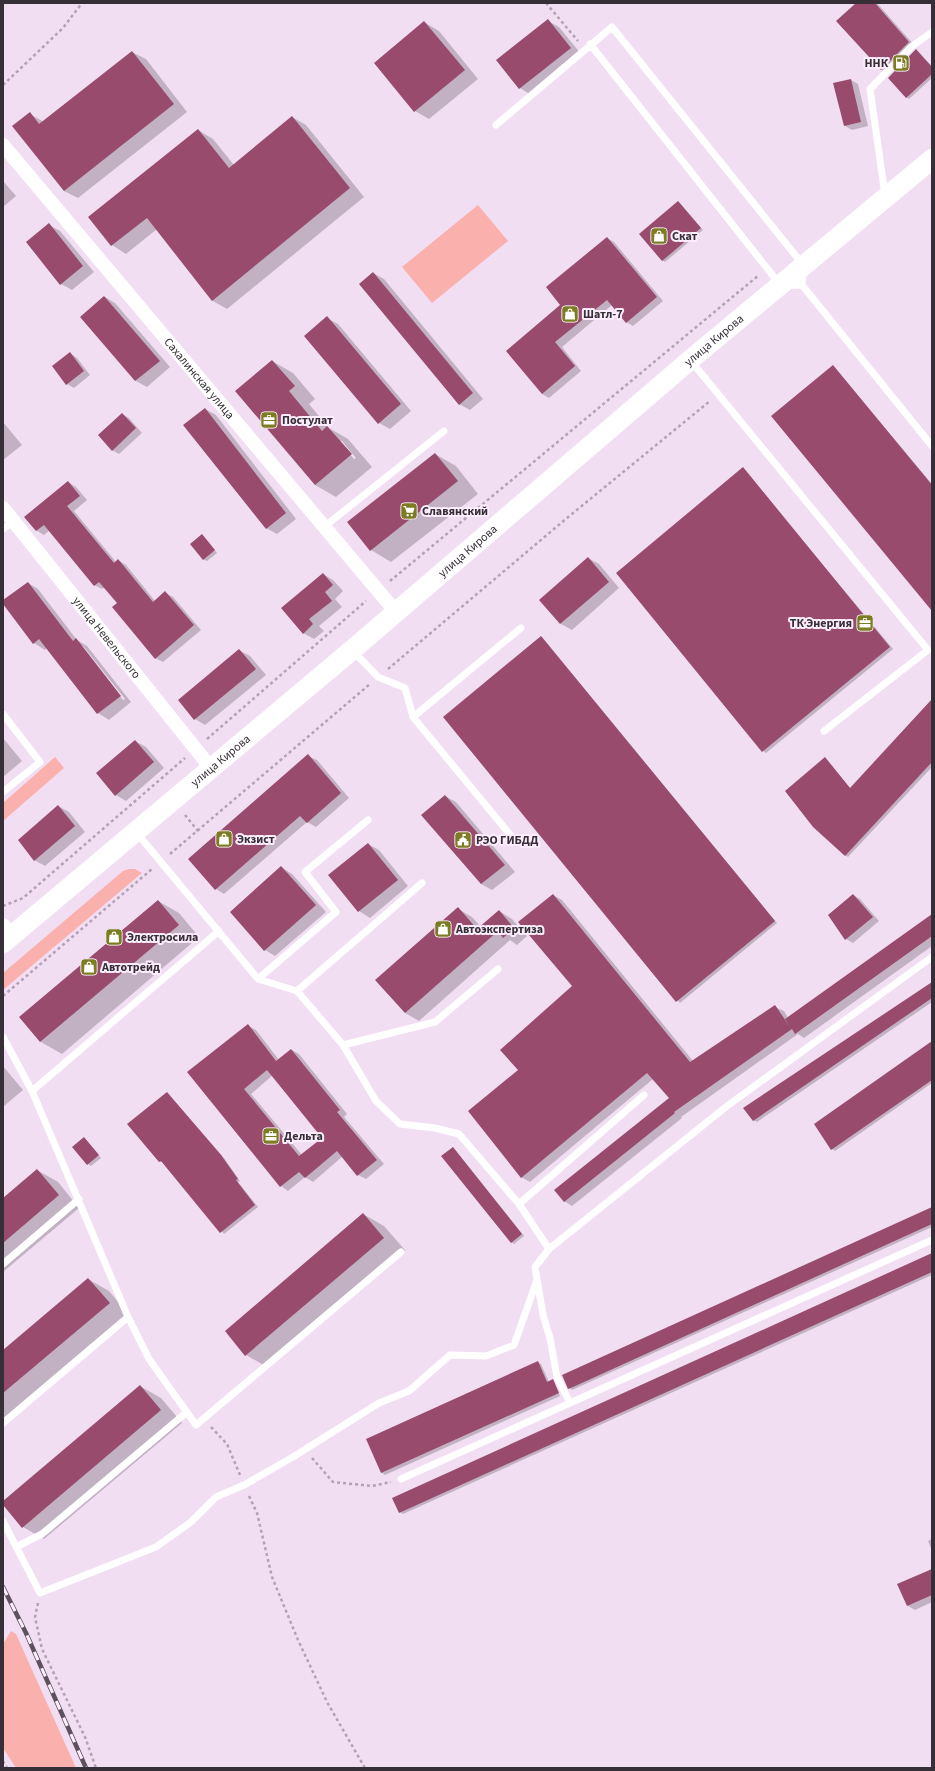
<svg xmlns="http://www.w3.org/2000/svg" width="935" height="1771" viewBox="0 0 935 1771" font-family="'Source Sans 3',sans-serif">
  <rect width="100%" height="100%" fill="#f2def3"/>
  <path fill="#fab0ad" d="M478,205l30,36 -76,62 -30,-36z
    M55,757l9,11 -61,53v-18z
    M129,869h6l7,4 -139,117v-17l120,-102z
    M11,1631l5,3 60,134h-60l-13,-20v-104z"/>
  <path fill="#0003" fill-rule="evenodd" d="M858,3h19l38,43 -27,27 -6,-3 -44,-49z
    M548,21l11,6 22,27 -50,41 -11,-7 -22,-27z
    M424,22l15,9 39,48 -49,40 -14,-8z
    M916,51l16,15v12l-23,21 -3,-2z
    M132,52l14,7 41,53 -109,86 -14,-7 -50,-65 16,-12 14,8z
    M851,80l7,4 10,42 -16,4 -7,-4z
    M292,117l14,8 58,72 -137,112 -14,-8 -56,-72 -31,25 -14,-9 -23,-28 109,-87 15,9 21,26z
    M3,181l13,15 -13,11z
    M679,202l24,28 -38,32 -3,-2z
    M49,225l11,6 34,41 -22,18 -11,-6z
    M607,238l7,4 49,59 -30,25 -7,-4 -14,-17 -50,42 19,24 -32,27 -7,-4 20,-89z
    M373,273l11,6 99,120 -13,11 -11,-6z
    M105,297l10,6 55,64 -23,20 -11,-6 -55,-64z
    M327,318l11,6 73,87 -21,18 -11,-6z
    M70,353l7,5 13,17 -16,13 -7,-4z
    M272,361l21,12 22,26 -6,5 20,24 19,11 24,28 -36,30 -21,-12zM339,441h3l14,17 -2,1z
    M833,366l99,118v126z
    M205,409l11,6 80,104 -19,15 -11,-6z
    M122,414l7,4 13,15 -23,21 -7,-4z
    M3,422l19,23 -19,15z
    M435,454l21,12 22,28 -87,68 -20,-12z
    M743,469l150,180 -127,104 -3,-2z
    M68,482l8,5 11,13 -13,11 42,51 2,-2 8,5 29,36 10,-8 8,4 28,33 -38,32 -8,-4 -37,-55 -13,-16 -3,2 -8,-4 -44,-55 -6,5 -7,-4 -11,-14z
    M202,535l15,18 -10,8 -4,-2z
    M588,558l11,6 20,24 -47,42 -11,-6 -21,-24z
    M323,574l10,6 10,11 -8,8 7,8 -23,19 5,5 -10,8 -11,-6z
    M28,583l10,6 39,51 10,6 44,56 -22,18 -11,-7 -51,-65 -2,2 -11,-7 -31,-41zM81,646h2l42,53 -2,1z
    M542,637l235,286 -97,80 -236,-286z
    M239,650l11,6 16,19 -61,50 -10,-6z
    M932,704v63l-84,90 -3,-2 -20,-97 26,31z
    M3,738l19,23 -19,16z
    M135,741l11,6 18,21 -38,33 -10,-6z
    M308,756l9,4 32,38 -33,29 -9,-5 -83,72 -8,-5z
    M445,796l11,6 59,70 -23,18 -11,-6z
    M58,806l11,6 16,20 -40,34 -11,-6z
    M368,844l11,6 29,36 -38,32 -11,-7z
    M281,867l11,7 34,38 -51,44 -10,-6z
    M553,895l9,5 131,161 82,-54 9,4 4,7 144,-103v31l-128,92 -6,-4 -117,83 1,1 -110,88 -8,-5 106,-102 -17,-20 -123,103 -9,-5 -2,-107 55,-84z
    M853,895l7,4 19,22 -26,22 -7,-4 -17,-24z
    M158,901l21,12 20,24 -137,117 -21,-12 -21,-25z
    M458,909l14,8 9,10 18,-16 13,8 15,17 -10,9 -7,-5 -91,81 -14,-8z
    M932,983v19l-175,120 -4,-2z
    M248,1026l8,4 23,30 13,-10 7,4 48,60 -3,3 40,47 -18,15 -8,-4 -15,-19 -30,26 -8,-5 -17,14 -7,-5 -93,-114zM273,1075l50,63 -21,17 -51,-61z
    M932,1042v41l-97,68 -3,-2 -17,-25z
    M3,1066l20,24 -20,17z
    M167,1093l57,65 16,23 -2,1 20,25 -34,27 -60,-72h-4z
    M84,1138l17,20 -10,8 -3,-2z
    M453,1148l71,88 -10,8 -3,-2z
    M37,1170l21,12 21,26 -76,64v-73z
    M932,1209v18l-360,163 -3,-2z
    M363,1214l21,12 21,24 -138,117 -21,-12z
    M932,1254v21l-529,239 -3,-2z
    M88,1279l21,12 21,25 -127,107v-71z
    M538,1362l3,2 8,18 4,-1 2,1h-2l7,14 -175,79 -3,-2 -15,-34z
    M140,1386l21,12 21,25 -138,116 -21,-12 -20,-24z
    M932,1539v12l-4,-10z
    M932,1574v28l-17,8 -7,-4 -10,-21z"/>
  <path fill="#984b6d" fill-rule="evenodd" d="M856,3h19l34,39 -28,28 -45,-49z
    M548,19l23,29 -52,41 -23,-29z
    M424,21l41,49 -51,42 -40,-49z
    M916,49l16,18v7l-26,24 -18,-20z
    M132,51l42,53 -110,87 -52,-65 18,-14 9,12z
    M851,79l10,43 -17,4 -11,-43z
    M292,116l58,72 -138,113 -65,-83 -36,28 -23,-29 110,-88 31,39z
    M678,201l23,27 -39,33 -23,-27z
    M49,223l34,43 -23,19 -34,-43z
    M607,237l50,60 -31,26 -19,-23 -52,42 20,24 -33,28 -36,-43 54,-46 -14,-18z
    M373,272l100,121 -14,12 -100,-121z
    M104,296l56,65 -25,20 -55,-64z
    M327,316l74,88 -23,20 -74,-88z
    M70,352l14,19 -18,14 -14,-19z
    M272,360l23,26 -6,5 33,40 5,-5 25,28 -37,31 -80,-94z
    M833,365l99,120v126l-161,-195z
    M205,408l81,105 -20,16 -83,-104z
    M122,413l14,15 -24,23 -14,-16z
    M435,453l23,28 -88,70 -23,-29z
    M743,467l147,180 -128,105 -146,-179z
    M68,481l12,15 -13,10 47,57 4,-4 35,43 12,-11 29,34 -39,34 -43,-52 5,-4 -18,-21 -5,4 -50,-61 -8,6 -12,-14z
    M202,534l13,16 -12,10 -13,-16z
    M588,557l21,25 -49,42 -21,-24z
    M323,573l10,12 -8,7 7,9 -23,18 4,5 -10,10 -22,-26z
    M28,582l45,59 3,-3 45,58 -24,18 -58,-75 -6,5 -30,-40v-4z
    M541,636l234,285 -99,81 -233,-285z
    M239,649l17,20 -62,51 -16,-20z
    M932,699v63l-87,94 -32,-29 -28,-36 40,-34 25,31z
    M135,740l19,22 -39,34 -19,-23z
    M308,754l33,39 -34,30 -7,-7 -85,74 -27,-31z
    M445,795l60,70 -24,19 -60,-69z
    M58,805l17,21 -41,35 -16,-21z
    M368,843l30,37 -40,32 -30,-37z
    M281,866l35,39 -52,46 -34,-39z
    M553,894l137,168 85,-57 15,22 -5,-8 147,-105v22l-137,98 -3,-5 -118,83 1,1 -111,89 -10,-12 115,-92 -22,-25 -126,105 -53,-67 50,-41 -18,-20 72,-64 -54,-64z
    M853,894l20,23 -28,23 -17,-25z
    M158,900l21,25 -139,117 -21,-25z
    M458,907l19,22 22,-19 15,18 -11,10 -5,-7 -93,82 -30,-33z
    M932,982v16l-179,123 -10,-13z
    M248,1024l28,37 15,-12 49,61 -3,2 40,48 -20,16 -20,-25 -32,27 -6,-6 -19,15 -93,-115zM267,1070l55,68 -23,18 -55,-67z
    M932,1041v39l-101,70 -17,-26z
    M167,1092l54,63 17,24 -2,1 19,25 -35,28 -59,-72 -2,1 -32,-38z
    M84,1137l15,18 -12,10 -15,-18z
    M453,1147l69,87 -11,9 -70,-87z
    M37,1169l22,26 -56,48v-45z
    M932,1207v17l-359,163 -5,2 -6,-14z
    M363,1213l21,25 -139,118 -20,-25z
    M932,1253v19l-533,241 -7,-15z
    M88,1278l22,25 -107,90v-43z
    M538,1361l9,21 6,-3 6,14 -178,80 -15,-34z
    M140,1385l21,25 -139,118 -19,-23v-4z
    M932,1569v26l-25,11 -10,-22z"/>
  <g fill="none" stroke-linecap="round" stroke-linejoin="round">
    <path stroke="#b2a2b3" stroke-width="2.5" stroke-dasharray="3 3" stroke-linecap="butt" d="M546,3l32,38
      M3,85l60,-57 19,-25
      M390,581l369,-306
      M388,669l179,-151 143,-117
      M207,739l159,-138
      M185,815l13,16
      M170,854l200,-170
      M3,906l20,-8 162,-140
      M3,996l149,-127
      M211,1427l16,17 13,31
      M312,1458l21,24 39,4 19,-4
      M249,1496l8,17 15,64 26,63 29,62 38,66
      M38,1603l-3,14 7,32 43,88 11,31
      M3,1761l4,7"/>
    <path stroke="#fff" stroke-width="7" d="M590,44l191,242 21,-1
      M496,125l116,-98 192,239 -2,19 130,161
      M885,195l-15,-106 41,-42 21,-15
      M691,361l237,289 -104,81
      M324,527l120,-96
      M3,529l11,-8
      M352,650l26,27 27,11 8,29 99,120
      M3,714l37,48 -37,30
      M413,717l108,-89
      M136,832l122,147 39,12 125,-108
      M258,979l78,-67 -31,-40 63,-52
      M297,991l46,54 92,-23 63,-53
      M3,1037l29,54 96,226 21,42 47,66 205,-173
      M343,1045l33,56 24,23 35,4 24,6 60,70 125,-109
      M32,1091l187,-160
      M519,1204l30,45 178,-143 205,-149
      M549,1249l-14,18 8,48 7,23 7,39 13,26 362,-163
      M3,1264l76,-65
      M3,1423l125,-106
      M401,1479l169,-76
      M3,1521l37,72 116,-46 35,-25 25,-25 28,-12 49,-28 86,-54 30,-12 41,-36 36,1 28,-11 23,-65
      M16,1547l26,-13 145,-122"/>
    <g stroke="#fff" stroke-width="14">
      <path id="s1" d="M3,145l393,467"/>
      <path id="s2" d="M3,508l208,260"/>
      <path d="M3,925l9,10"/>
    </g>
    <path stroke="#fff" stroke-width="20" id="s3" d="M3,943l349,-293 338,-290 242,-201"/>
    <defs>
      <path id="rail" d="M3,1587l23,46 60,135"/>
    </defs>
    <use href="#rail" stroke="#5c515c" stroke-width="4.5"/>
    <use href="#rail" stroke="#fdedfe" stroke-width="3" stroke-dasharray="9" stroke-linecap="butt"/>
  </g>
  <defs>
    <symbol id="fuel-square" viewBox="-11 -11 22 22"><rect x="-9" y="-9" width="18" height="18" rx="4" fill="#7c7c23" stroke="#fdedfe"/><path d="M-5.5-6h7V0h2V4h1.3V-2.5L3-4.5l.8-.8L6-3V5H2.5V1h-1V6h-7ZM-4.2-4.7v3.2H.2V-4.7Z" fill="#fff"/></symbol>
    <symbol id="shop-square" viewBox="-11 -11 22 22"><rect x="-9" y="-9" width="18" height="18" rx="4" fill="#7c7c23" stroke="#fdedfe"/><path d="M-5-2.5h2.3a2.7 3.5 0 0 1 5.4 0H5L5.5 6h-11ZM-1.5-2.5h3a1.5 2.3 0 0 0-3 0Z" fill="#fff"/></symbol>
    <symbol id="office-square" viewBox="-11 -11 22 22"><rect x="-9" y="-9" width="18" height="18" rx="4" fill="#7c7c23" stroke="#fdedfe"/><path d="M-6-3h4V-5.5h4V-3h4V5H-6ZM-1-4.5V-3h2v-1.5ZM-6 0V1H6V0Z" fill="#fff"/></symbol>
    <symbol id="supermarket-square" viewBox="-11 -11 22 22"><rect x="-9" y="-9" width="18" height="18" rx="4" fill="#7c7c23" stroke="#fdedfe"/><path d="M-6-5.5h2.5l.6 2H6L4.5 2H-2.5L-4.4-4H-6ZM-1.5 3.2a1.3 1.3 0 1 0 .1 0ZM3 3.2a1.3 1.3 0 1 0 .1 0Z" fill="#fff"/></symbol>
    <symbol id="civic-square" viewBox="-11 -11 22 22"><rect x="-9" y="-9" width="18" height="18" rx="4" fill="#7c7c23" stroke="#fdedfe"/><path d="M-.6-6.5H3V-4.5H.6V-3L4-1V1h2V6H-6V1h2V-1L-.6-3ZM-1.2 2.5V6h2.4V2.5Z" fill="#fff"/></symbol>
  </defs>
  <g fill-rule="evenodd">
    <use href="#fuel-square" x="891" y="53" width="20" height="20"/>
    <use href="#shop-square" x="649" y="226" width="20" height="20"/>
    <use href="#shop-square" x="560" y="304" width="20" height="20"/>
    <use href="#office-square" x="259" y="410" width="20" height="20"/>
    <use href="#supermarket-square" x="399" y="501" width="20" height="20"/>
    <use href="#office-square" x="855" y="613" width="20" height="20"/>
    <use href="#shop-square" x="214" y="829" width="20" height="20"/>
    <use href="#civic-square" x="453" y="830" width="20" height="20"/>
    <use href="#shop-square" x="433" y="919" width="20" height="20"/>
    <use href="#shop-square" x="104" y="927" width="20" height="20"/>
    <use href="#shop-square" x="79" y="957" width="20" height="20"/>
    <use href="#office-square" x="261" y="1126" width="20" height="20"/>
  </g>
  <g text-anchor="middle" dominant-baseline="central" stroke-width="4" stroke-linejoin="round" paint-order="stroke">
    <g font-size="12" font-weight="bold" fill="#372f37" stroke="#fdedfe" text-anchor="start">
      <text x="888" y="63" text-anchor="end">ННК</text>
      <text x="672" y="236">Скат</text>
      <text x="583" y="314">Шатл-7</text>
      <text x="282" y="420">Постулат</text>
      <text x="422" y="511">Славянский</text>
      <text x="852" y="623" text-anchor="end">ТК Энергия</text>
      <text x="237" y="839">Экзист</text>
      <text x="476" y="840">РЭО ГИБДД</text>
      <text x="456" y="929">Автоэкспертиза</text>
      <text x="127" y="937">Электросила</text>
      <text x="102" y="967">Автотрейд</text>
      <text x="284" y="1136">Дельта</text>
    </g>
    <g font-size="12" fill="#372f37" stroke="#fdedfe">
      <text stroke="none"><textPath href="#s3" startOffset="932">улица Кирова</textPath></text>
      <text stroke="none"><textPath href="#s1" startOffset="305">Сахалинская улица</textPath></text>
      <text stroke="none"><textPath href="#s3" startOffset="608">улица Кирова</textPath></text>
      <text stroke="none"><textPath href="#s2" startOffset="166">улица Невельского</textPath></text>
      <text stroke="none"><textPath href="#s3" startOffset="284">улица Кирова</textPath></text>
    </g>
  </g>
  <rect width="935" height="1771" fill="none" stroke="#372f37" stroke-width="8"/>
</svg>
